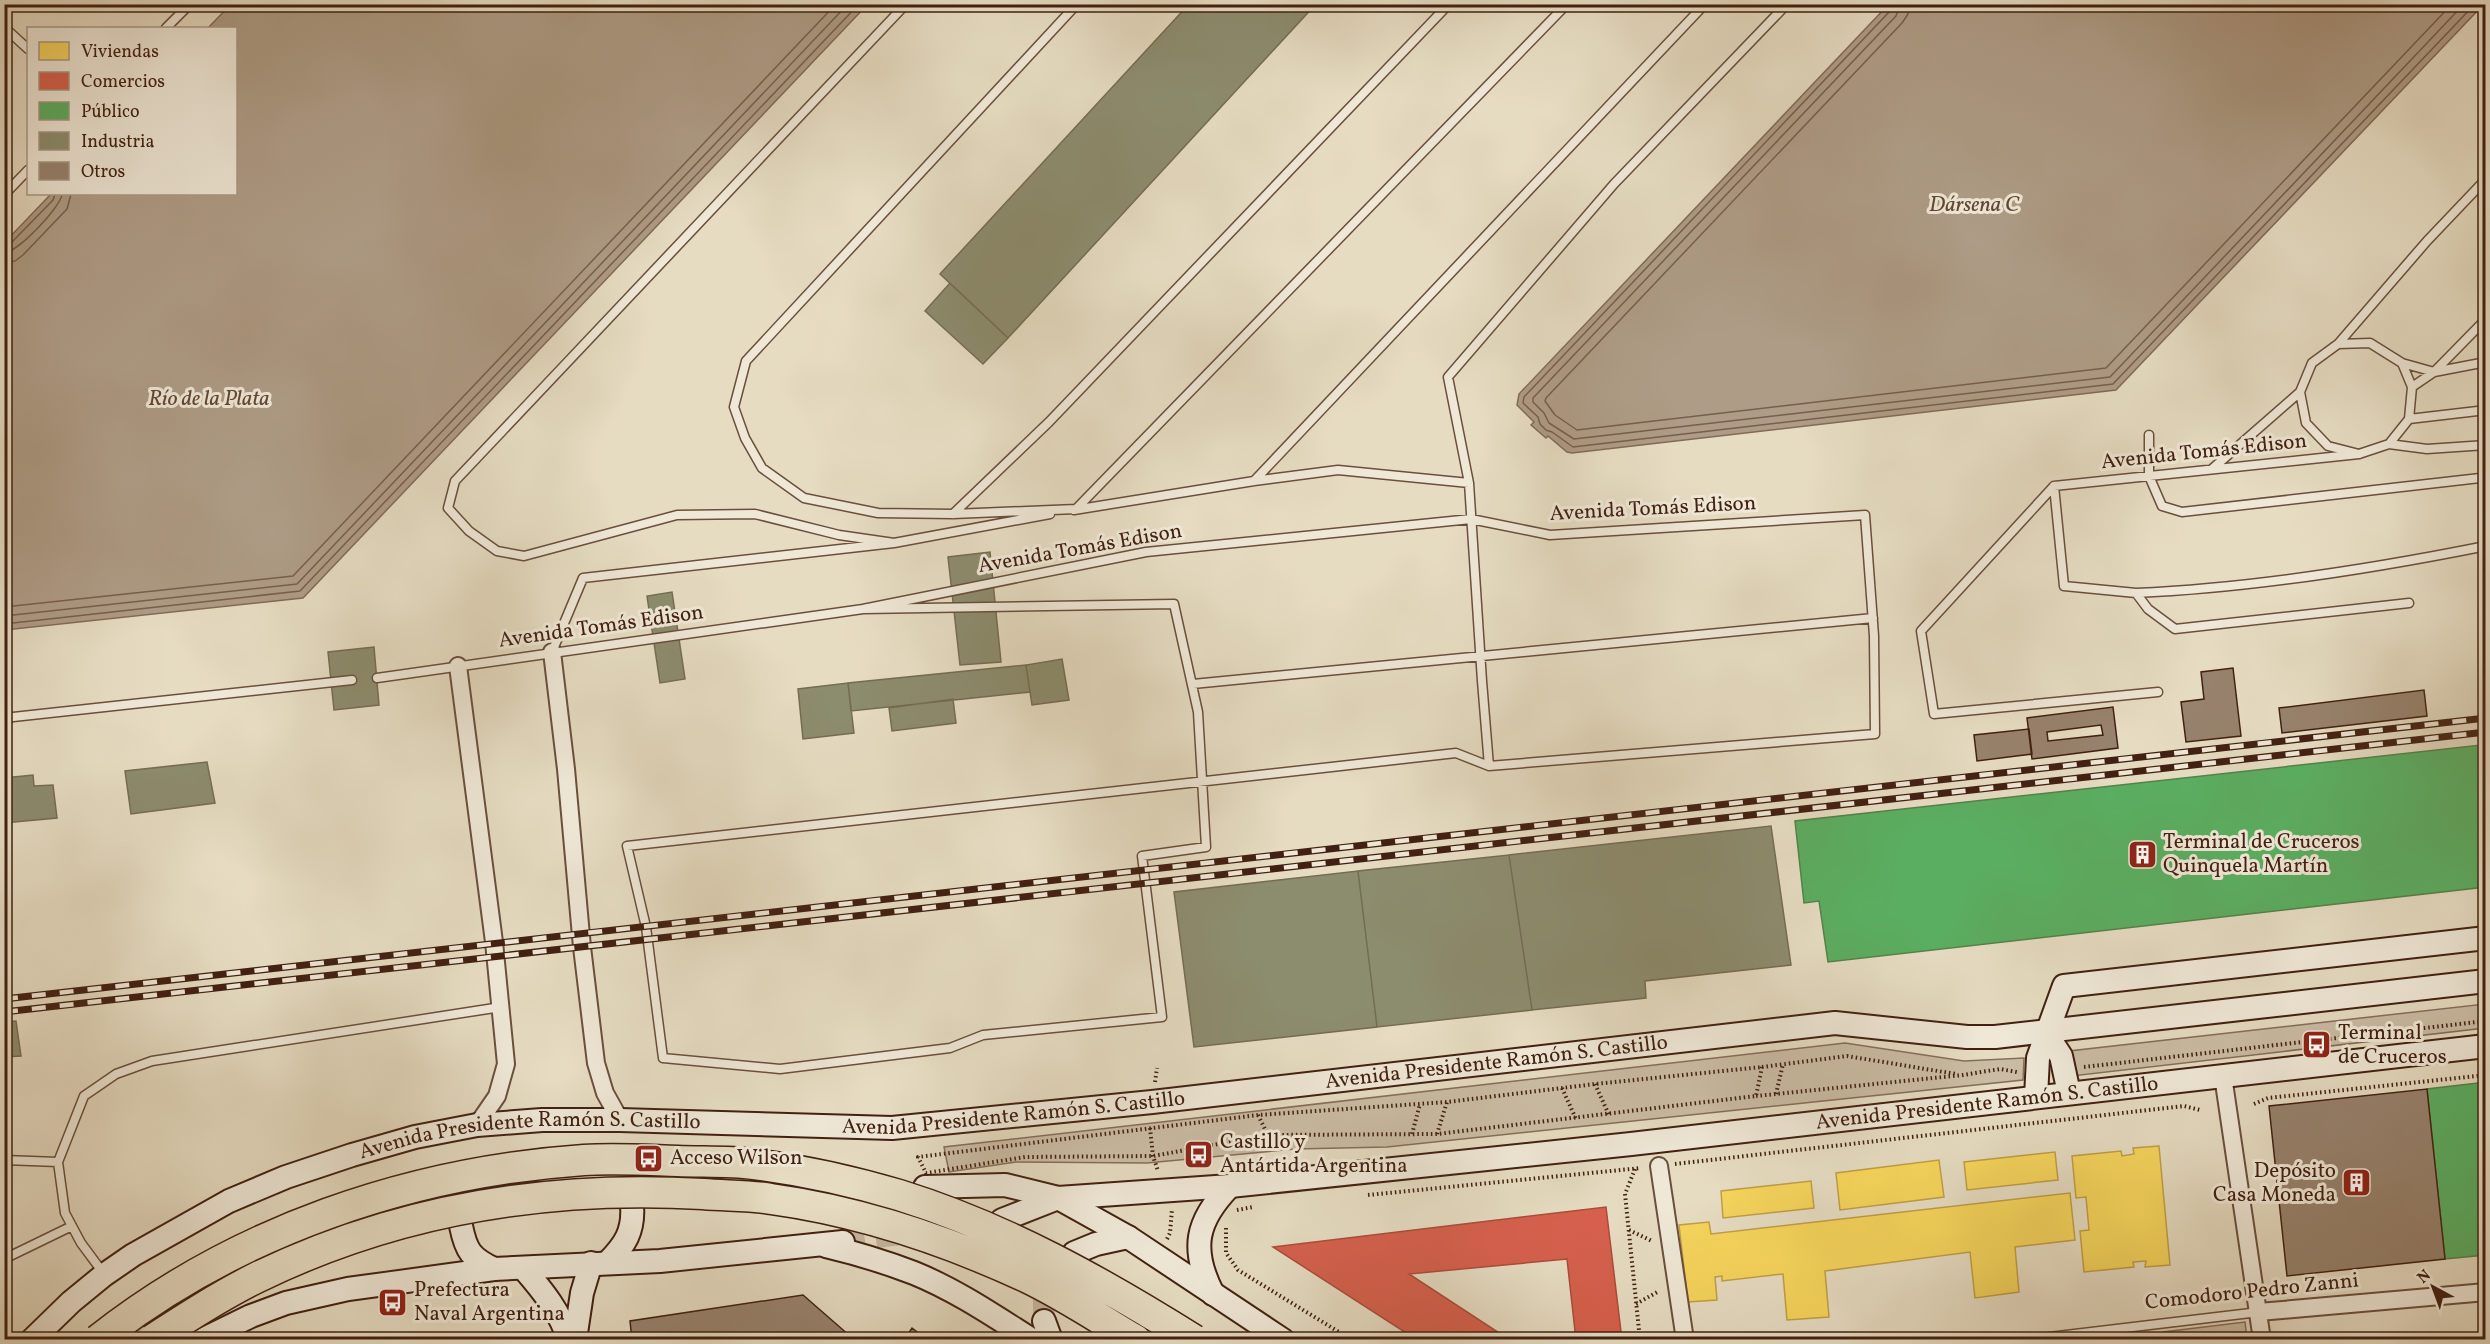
<svg xmlns="http://www.w3.org/2000/svg" width="2490" height="1344" viewBox="0 0 2490 1344" font-family="Vollkorn,serif">
  <rect width="100%" height="100%" fill="#e6dcc2"/>
  <filter id="stains"><feTurbulence type="fractalNoise" baseFrequency=".00333" numOctaves="4"/><feColorMatrix values="0 0 0 0 .2 0 0 0 0 .09 0 0 0 0 .02 0 0 0 .5 -.17"/></filter>
  <radialGradient id="worn" r=".72"><stop offset=".6" stop-color="#630" stop-opacity="0"/><stop offset="1" stop-color="#630" stop-opacity=".3"/></radialGradient>
  <path fill="#cabca4" stroke="#866e5a" stroke-width="1.5" d="M2485,1004v24l-413,48 -3,-25z
    M1845,1043l119,18 60,-3 -1,22 -636,67 -92,2 -148,14 -131,-1 -67,10 -5,-25z
    M2245,1322l2,17h-83l-1,-7z"/>
  <path fill="#ae9c86" stroke="#836a57" stroke-width="1.5" d="M231,4l636,1 -564,593 -298,32v-388l46,-48h185v-166h-28z
    M1888,5v-1l595,1 -367,385 -544,63 -5,-1 -19,-16 -2,2 -15,-13 3,-3 -17,-17 2,-11z"/>
  <path fill="#f6d55c" stroke="#c09f46" stroke-width="1.5" d="M2159,1146l11,119 -25,2 1,-6 -13,1 1,5 -50,5 -4,-41 9,-1 -3,-33 -10,1 -4,-42 49,-5 1,5 12,-2 -1,-6z
    M2055,1152l3,28 -91,10 -3,-28z
    M1939,1160l5,37 -104,13 -4,-37z
    M1811,1181l3,27 -91,10 -2,-27z
    M2070,1193l5,47 -60,7 4,45 -44,6 -5,-46 -145,19 4,46 -42,3 -4,-46 -61,7v-5l-7,1 2,23 -29,2 -9,-77 30,-3 2,12z"/>
  <path fill="#d6604d" stroke="#aa4d3b" stroke-width="1.5" d="M1606,1207l16,133h-46l-9,-81 -158,15 101,66h-93l-144,-93z"/>
  <path fill="#5aae61" stroke="#538349" stroke-width="1.5" d="M2481,745l5,44v98l-658,75 -9,-61 -15,2 -9,-82z
    M2486,1082v173l-41,4 -18,-170z"/>
  <path fill="#8c8c6e" stroke="#766c52" stroke-width="1.5" d="M1189,4h127l-308,334 -68,-64z
    M950,283l58,55 -25,26 -58,-53z
    M990,552l11,110 -41,3 -12,-108z
    M672,592l13,87 -25,4 -13,-87z
    M374,647l5,58 -45,5 -6,-58z
    M1062,659l7,41 -37,5 -6,-40z
    M1026,665l4,27 -179,19 -3,-28z
    M848,683l6,50 -51,6 -5,-50z
    M953,699l3,24 -64,8 -3,-23z
    M207,762l8,41 -84,11 -6,-43z
    M33,775l1,11 19,-1 4,33 -53,5v-45z
    M1771,826l20,139 -146,16 1,17 -114,12 -23,-155z
    M1509,855l23,155 -155,17 -19,-156z
    M1358,871l19,156 -183,20 -20,-155z
    M16,1021l5,35 -17,1v-35z"/>
  <g fill="none" stroke-linecap="round" stroke-linejoin="round">
    <path stroke="#785e4c" stroke-width="1.5" d="M1892,4l-2,7 -366,386 -1,6 15,14 2,7 6,6 6,2 21,15 540,-63 362,-380
      M1900,4l-4,12 -363,382v4l11,11 5,10 25,16 536,-62 354,-373
      M1909,4l-1,10 -6,9 -356,375 -1,3 10,14 22,15 529,-62 346,-364
      M4,246l7,-3 42,-43 2,-6
      M4,253c14,-1 57,-46 58,-59
      M4,262l11,-1 8,-6 44,-46 4,-15
      M4,607l289,-31 543,-572
      M4,616l293,-32 551,-580
      M4,624l296,-33 559,-587"/>
  </g>
  <path fill="#97826d" stroke="#422011" stroke-width="1.5" fill-rule="evenodd" d="M2486,587v56l-7,-55z
    M2233,668l8,68 -55,6 -5,-40 23,-3 -3,-27z
    M2424,690l3,26 -145,17 -3,-25z
    M2113,707l5,41 -86,11 -5,-41zM2101,725l2,10 -55,6 -1,-9z
    M2029,729l3,25 -55,7 -3,-26z
    M2481,745h5v44z
    M2427,1089l18,170 -158,17 -18,-170z
    M803,1295l47,41v4h-218l-2,-19z
    M912,1328l16,12h-24z"/>
  <g fill="none" stroke-linecap="round" stroke-linejoin="round">
    <path stroke="#c5b69f" stroke-width="22" stroke-dasharray="22 11" stroke-linecap="butt" d="M695,1175h20l129,21h29
      M843,1242l64,-9
      M289,1248c64,-30 134,-48 203,-63
      M1044,1321v-23l10,-24
      M130,1340l35,-24"/>
    <defs>
      <path id="lane" d="M1077,4l-331,357 -12,46 11,31 17,30 42,30 74,15 75,1 123,-5 491,-505
        M4,27l24,22
        M166,28l24,-24
        M4,195l24,-25
        M2338,344l89,-103 59,-62
        M2402,363l32,9 52,-10
        M2412,387l22,-15 52,-53
        M2409,419l77,-9
        M2149,435v41l13,30 20,6 298,-34 6,4
        M2389,444l38,5 59,-4
        M2212,469l88,-77
        M1254,481l451,-477
        M2054,486l305,-32 30,-10 20,-25 3,-32 -10,-24 -32,-20 -32,1 -26,19 -12,29 6,31 22,23 31,8
        M2054,486l-133,145 13,83 224,-22
        M2054,486l10,100 72,7 12,16 27,20 234,-26
        M1074,510l180,-29 84,-11 131,13
        M953,514l96,-92 400,-418
        M894,543l-55,-8 -84,-21 -78,1 -153,41 -27,-5 -28,-20 -21,-23 7,-27 451,-477
        M2136,593c117,-5 235,-24 350,-47
        M552,652l31,-74 311,-35 156,-29
        M377,678l486,-69 283,-57 325,-33 79,16 315,-20 9,121 1,98 -386,32 -33,-13 -829,93 19,81 17,131 117,11 170,-21 33,-13 179,-18 -20,-161 64,-9 -8,-135 -24,-108 -311,5
        M1193,684l680,-66
        M4,718l348,-38
        M1489,766l-7,-85 -13,-198 -21,-106 166,-193 173,-180
        M4,1160l54,2
        M4,1259l68,-33
        M104,1274l-23,-31 -16,-30 -7,-51 26,-66 32,-22 36,-13 349,-54
        M2024,1340l235,-28"/>
      <path id="street" d="M552,652l14,117 16,178 14,116 9,30 15,27
        M458,666l36,276 12,122 -9,32 -20,29
        M2223,1076l39,264
        M1659,1166l26,174
        M2259,1312l227,-20"/>
      <g id="secondary">
        <path d="M2046,1033l15,23 8,37"/>
        <path d="M2036,1097l2,-39 26,-72 422,-48"/>
        <path d="M925,1187l80,-2 53,13 70,39 155,103"/>
        <path id="s1" d="M1002,1220l56,-22 172,-12 401,-42 855,-98"/>
        <path d="M461,1226c5,25 10,32 33,43"/>
        <path d="M826,1246c30,7 59,16 88,27 42,17 80,43 118,67"/>
        <path d="M1074,1253l22,-9 32,-7"/>
        <path d="M608,1262c17,-17 26,-31 24,-56"/>
        <path d="M524,1269c19,22 36,43 45,71"/>
        <path d="M1213,1294c-23,-45 -17,-73 17,-108"/>
        <path d="M1044,1321l7,19"/>
        <path id="s2" d="M32,1340l39,-38 33,-27 29,-20 96,-54 57,-24 66,-22 63,-18 62,-12 65,-5h78l272,8 260,-26 683,-79 132,14h28l491,-56"/>
        <path d="M202,1340l49,-24 35,-13 62,-14 146,-20 166,-8 183,-19"/>
        <path d="M575,1340l7,-47 9,-30"/>
      </g>
    </defs>
    <use href="#lane" stroke="#6b4f3d" stroke-width="11"/>
    <use href="#street" stroke="#6b4f3d" stroke-width="20"/>
    <use href="#secondary" stroke="#422011" stroke-width="26"/>
    <path stroke="#422011" stroke-width="4" stroke-dasharray="1.5 3" stroke-linecap="butt" d="M1762,1067l-6,29 -319,38 -169,1 -115,21 -128,1 -99,16 -8,-16 340,-42 189,-13 148,-18z
      M1762,1067l85,-11 109,18
      M2084,1067l402,-46
      M1155,1082l2,-14
      M1595,1084l14,31
      M1562,1088l14,31
      M1776,1094l7,-30
      M1756,1096l207,-21 37,-6 17,3
      M2254,1104l14,-6 218,-23
      M1258,1115l10,20
      M1150,1128l3,28 5,15
      M1412,1134l8,-30
      M1437,1134l10,-32
      M1675,1164l509,-58 16,4
      M1635,1169l-10,25 15,146
      M1368,1195l273,-27
      M1237,1210l16,-3
      M1226,1228v25l12,17 114,70
      M1629,1230l23,11
      M1167,1239l3,-6 2,-24
      M1636,1304l23,-13"/>
    <use href="#lane" stroke="#efe8d7" stroke-width="8"/>
    <use href="#street" stroke="#efe8d7" stroke-width="16"/>
    <use href="#secondary" stroke="#efe8d7" stroke-width="22"/>
    <defs>
      <path id="rail" d="M4,999l2482,-281
        M4,1012l2482,-280"/>
    </defs>
    <use href="#rail" stroke="#422011" stroke-width="7"/>
    <use href="#rail" stroke="#efe8d7" stroke-width="4.5" stroke-dasharray="14" stroke-linecap="butt"/>
    <defs>
      <path id="highway-bridge" d="M98,1340c138,-109 312,-168 486,-180 31,-2 62,0 94,1 25,1 51,0 76,3 49,6 98,17 145,31 106,33 201,86 295,145
        M152,1340c34,-22 68,-44 104,-62 141,-69 291,-93 447,-84 23,2 46,1 68,5 87,12 175,41 255,78 38,18 72,41 109,63"/>
    </defs>
    <use href="#highway-bridge" stroke="#422011" stroke-width="33" stroke-linecap="butt"/>
    <use href="#highway-bridge" stroke="#e6dcc2" stroke-width="30"/>
  </g>
  <defs>
    <symbol id="building-square" viewBox="-11 -11 22 22"><rect x="-9" y="-9" width="18" height="18" rx="4" fill="#8f2418" stroke="#efe8d7"/><path d="M-4-6H4V6H1V3H-1V6H-4ZM-2.5-4.3h1.7v1.8h-1.7ZM.8-4.3h1.7v1.8H.8ZM-2.5-1h1.7V.8h-1.7ZM.8-1h1.7V.8H.8Z" fill="#fff"/></symbol>
    <symbol id="bus-square" viewBox="-11 -11 22 22"><rect x="-9" y="-9" width="18" height="18" rx="4" fill="#8f2418" stroke="#efe8d7"/><path d="M-5-6H5V4H4V6H2V4H-2V6H-4V4H-5ZM-3.5-4V0h7V-4ZM-3.5 1.2v1.5H-2V1.2ZM2 1.2v1.5H3.5V1.2Z" fill="#fff"/></symbol>
  </defs>
  <g fill-rule="evenodd">
    <use href="#building-square" x="2126" y="838" width="33" height="33"/>
    <use href="#bus-square" x="2300" y="1028" width="33" height="33"/>
    <use href="#bus-square" x="1182" y="1138" width="33" height="33"/>
    <use href="#bus-square" x="632" y="1142" width="33" height="33"/>
    <use href="#building-square" x="2340" y="1166" width="33" height="33"/>
    <use href="#bus-square" x="376" y="1286" width="33" height="33"/>
  </g>
  <g text-anchor="middle" dominant-baseline="central" stroke-width="6" stroke-linejoin="round" paint-order="stroke">
    <g font-size="21" fill="#422011" stroke="#efe8d7">
      <text transform="translate(2204 452) rotate(-6)">Avenida Tomás Edison</text>
      <text transform="translate(1653 509) rotate(-3)">Avenida Tomás Edison</text>
      <text transform="translate(1080 549) rotate(-10)">Avenida Tomás Edison</text>
      <text transform="translate(601 627) rotate(-8)">Avenida Tomás Edison</text>
      <text stroke="none"><textPath href="#s2" startOffset="1526">Avenida Presidente Ramón S. Castillo</textPath></text>
      <text stroke="none"><textPath href="#s1" startOffset="994">Avenida Presidente Ramón S. Castillo</textPath></text>
      <text stroke="none"><textPath href="#s2" startOffset="1040">Avenida Presidente Ramón S. Castillo</textPath></text>
      <text stroke="none"><textPath href="#s2" startOffset="554">Avenida Presidente Ramón S. Castillo</textPath></text>
      <text transform="translate(2252 1292) rotate(-6)">Comodoro Pedro Zanni</text>
    </g>
    <g font-size="21" fill="#422011" stroke="#efe8d7" text-anchor="start">
      <text x="2163" y="842">Terminal de Cruceros<tspan x="2163" dy="24">Quinquela Martín</tspan></text>
      <text x="2338" y="1033">Terminal<tspan x="2338" dy="24">de Cruceros</tspan></text>
      <text x="1220" y="1142">Castillo y<tspan x="1220" dy="24">Antártida Argentina</tspan></text>
      <text x="670" y="1158">Acceso Wilson</text>
      <text x="2336" y="1171" text-anchor="end">Depósito<tspan x="2336" dy="24">Casa Moneda</tspan></text>
      <text x="414" y="1290">Prefectura<tspan x="414" dy="24">Naval Argentina</tspan></text>
    </g>
    <g font-size="22" font-style="italic" fill="#624534" stroke="#efe8d7">
      <text x="1974" y="205">Dársena C</text>
      <text x="209" y="399">Río de la Plata</text>
    </g>
  </g>
  <rect width="2490" height="1344" fill="none" stroke="#e6dcc2" stroke-width="24"/>
  <rect x="6" y="6" width="2478" height="1332" fill="none" stroke="#422011" stroke-width="3"/>
  <rect x="12" y="12" width="2466" height="1320" fill="none" stroke="#422011" stroke-width="1.5"/>
  <rect x="27" y="27" width="210" height="168" fill="#efe8d7" stroke="#aa9888" stroke-width="1.5"/>
  <rect x="39" y="42" width="30" height="18" fill="#f6d55c" stroke="#aa9888" stroke-width="1.5"/>
  <text x="81" y="57" font-size="18" fill="#422011">Viviendas</text>
  <rect x="39" y="72" width="30" height="18" fill="#d6604d" stroke="#aa9888" stroke-width="1.5"/>
  <text x="81" y="87" font-size="18" fill="#422011">Comercios</text>
  <rect x="39" y="102" width="30" height="18" fill="#5aae61" stroke="#aa9888" stroke-width="1.5"/>
  <text x="81" y="117" font-size="18" fill="#422011">Público</text>
  <rect x="39" y="132" width="30" height="18" fill="#8c8c6e" stroke="#aa9888" stroke-width="1.5"/>
  <text x="81" y="147" font-size="18" fill="#422011">Industria</text>
  <rect x="39" y="162" width="30" height="18" fill="#97826d" stroke="#aa9888" stroke-width="1.5"/>
  <text x="81" y="177" font-size="18" fill="#422011">Otros</text>
  <g transform="translate(2433 1287) rotate(319)" stroke="#efe8d7" stroke-width="4.5" paint-order="stroke">
  <path d="M0-4.5L10 22L0 15L-10 22Z" fill="#422011"/>
  <text y="-9" font-size="16" font-weight="bold" text-anchor="middle" fill="#422011">N</text>
  </g>
  <rect width="100%" height="100%" filter="url(#stains)"/>
  <rect width="100%" height="100%" fill="url(#worn)"/>
</svg>
